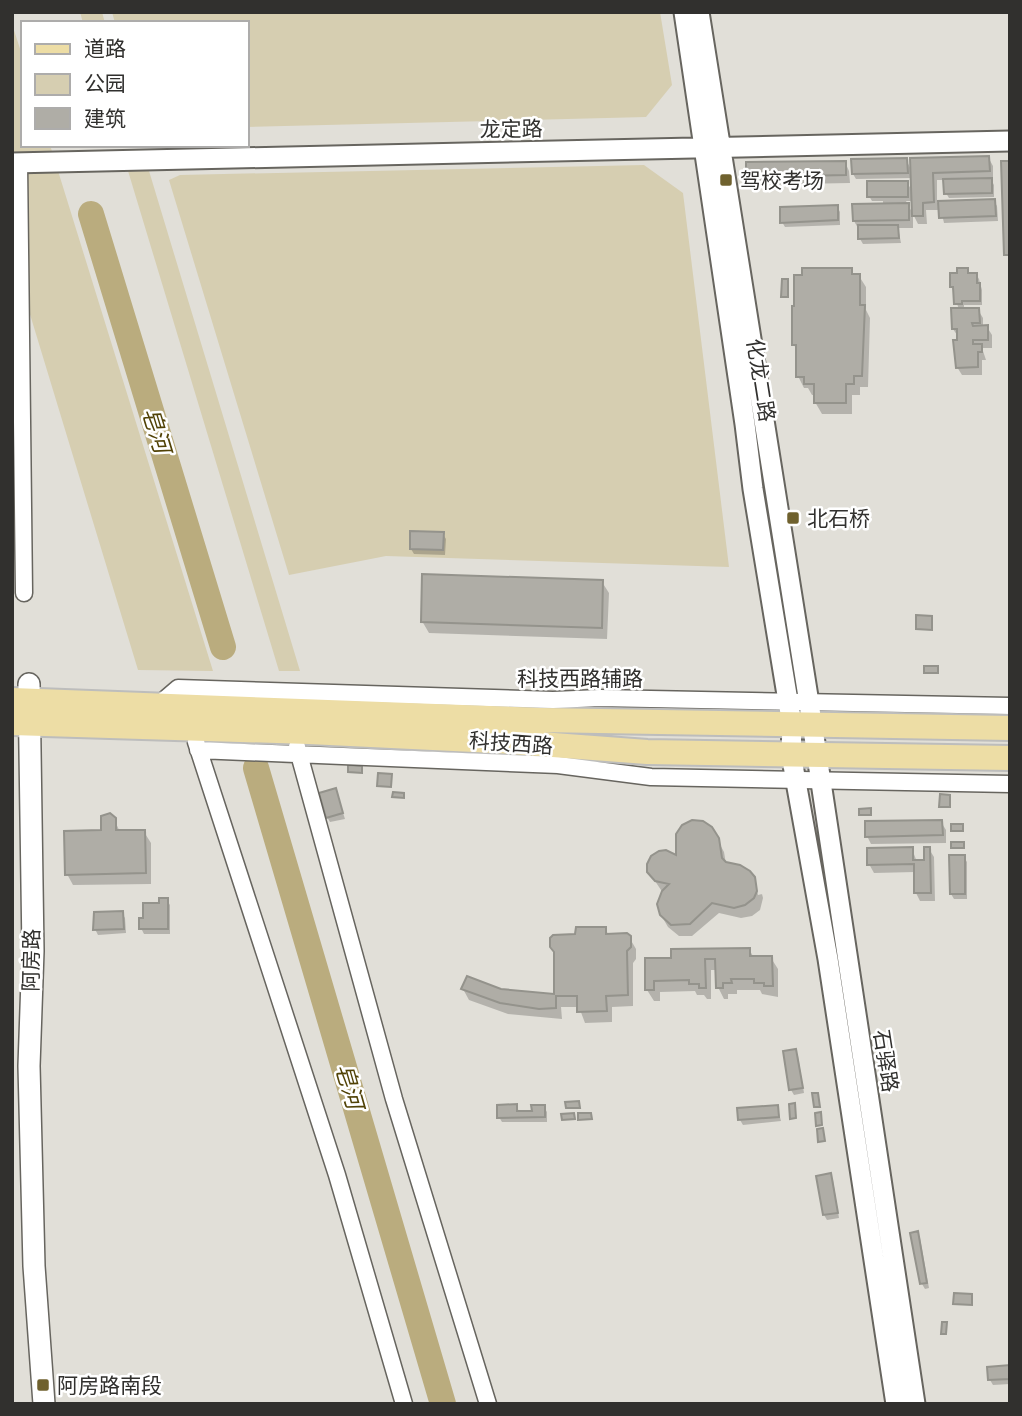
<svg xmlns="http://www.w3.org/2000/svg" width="1022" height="1416" viewBox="0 0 1022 1416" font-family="'PT Sans','Noto Sans SC',sans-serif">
  <rect width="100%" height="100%" fill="#e1dfd8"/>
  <path fill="#d6ceb1" d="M80,12h22l3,11h-22z
    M112,12h548l12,73 -26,32 -399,10v-104h-132z
    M12,24l11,34v87h27l163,526 -75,-1 -126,-415z
    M122,151h21l157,520h-21z
    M644,165l39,28 46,374 -343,-11 -97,19 -120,-395 11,-5z"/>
  <path fill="#0003" fill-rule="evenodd" d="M988,157l5,9v13h-2l3,6v12l-45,1 -3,-5 -1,-13h-8v23l57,-2 3,5 1,15 -54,2 -3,-13h-15l1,14h-9l-5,-10v14h-15l3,15 -38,1 -3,-5 -1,-9 -5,-9 29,-16v-4h-11l-3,-5 38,-14 6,11v-15l-57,1 -3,-5 53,-14 6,11zM906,201h7v13z
    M845,162l4,9 1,12 -97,2 -5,-8z
    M837,206l3,6v13l-55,2 -3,-5z
    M851,270l4,6h4l7,11v23l4,8 -2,69h-8v8h-8v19h-30l-7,-12v-7h-3l-4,-7h-4l-6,-12v-24l-4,-7z
    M967,270l2,4h7l3,5 3,11v15h-18v5h14l5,8v9h4l5,8v13h-10l4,12h-4v15h-20l-5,-8 2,-29 -6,-9 6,-19 -7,-23z
    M443,534l3,5 -1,16 -31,-1 -3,-5z
    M602,582l7,11 -2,46 -178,-6 -7,-12z
    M336,791l9,28 -15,3 -3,-5z
    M113,817l7,15h24l7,11v41l-78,1 -6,-11z
    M941,822l5,8v13l-75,1 -4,-8z
    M711,828l13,24 2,12 28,14 4,17 4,-1 -1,-4 2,8 -3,12 -8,6 -11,2 -22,-5 -27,23h-13l-11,-9 -7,-12 2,-22 -14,-21 28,-14z
    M912,849l5,13h9l3,-13 5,8 1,44h-15l-4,-8 -1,-21 -41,1 -5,-9z
    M964,857l3,5v37h-13l-3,-5z
    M167,900l3,5v29h-26l-3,-6z
    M122,913l3,5 1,15 -28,2 -3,-6z
    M605,928l4,8 20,1 7,12v10l-3,4v43l-21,1v15l-27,1 -6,-16h-18l1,12 -54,-5 -39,-14 -6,-11 93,7 21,-60z
    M749,949l5,9h17l7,11v28l-16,-3 -2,-4h-23v4h-9v5h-4l-6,-12 -1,-17h-6v29h-4l-3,-4h-7l-2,-4 -35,1v9h-6l-7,-11 -1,-30 27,-1z
    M795,1051l3,5 6,37 -10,2 -3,-5 -6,-37z
    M516,1106l3,5 14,2 11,-6 3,5v10h-45l-3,-5z
    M777,1106l4,15 -38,4 -3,-5z
    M830,1175l3,5 6,38 -12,2 -3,-5z
    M917,1233l3,5 9,50 -4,1 -3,-5z
    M1010,1367v17l-17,1 -3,-5z"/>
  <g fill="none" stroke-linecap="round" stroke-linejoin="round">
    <path stroke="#baac7e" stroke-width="26" d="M91,214l132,433
      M256,768l187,636"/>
  </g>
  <path fill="#afada6" stroke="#94938c" stroke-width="2" d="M989,156l1,15 -57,2 1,29 -11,1v13h-11l-2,-58z
    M907,158l1,15 -56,1 -1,-15z
    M846,161v14l-100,2v-15z
    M1001,161h9v94h-6z
    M992,178v15l-48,1 -1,-15z
    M867,181h41v16h-41z
    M995,199l1,17 -57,2 -1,-17z
    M909,203v17l-56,1 -1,-17z
    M838,205v15l-58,3v-16z
    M858,225h40l1,13 -41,1z
    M802,268h50v6h8v31h5l-3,71h-8v8h-8v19h-32v-19h-10v-7h-8v-32h-4v-39h2v-31h8z
    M957,268h11v5h9v10h3v18h-18v3h-8l-1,-17h-3v-14h7z
    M782,279h6v18h-7z
    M951,308h28l1,15h-8l1,3 15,-1v15h-15v4h9v8h-4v15l-22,1 -3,-28h4v-11h-5z
    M410,531l34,1 -1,18 -33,-1z
    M422,574l181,6 -1,48 -181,-6z
    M916,615l16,1v14l-16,-1z
    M924,666h14v7h-14z
    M348,765l14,1v7l-14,-1z
    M378,773l14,1 -1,13 -14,-1z
    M336,788l7,25 -17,5 -7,-25z
    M393,792l11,1v5l-12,-1z
    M940,794l10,1v12h-11z
    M871,808v7h-12v-6z
    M110,813l6,5v12h29l1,43 -81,2 -1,-44 37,-1v-14z
    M692,820l11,1 9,6 7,11 3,20 4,4 14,3 10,6 5,6 2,14 -3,7 -9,7 -11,3 -22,-5 -22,21 -19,1 -11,-10 -3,-11 5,-13 7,-7 -14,-3 -8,-9v-8l4,-8 8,-5 7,-1 10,5v-21l6,-9z
    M942,820l1,15 -78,2v-16z
    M951,824h12v7h-12z
    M951,842h13v6h-13z
    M913,847v13h11v-13h6l1,46h-17v-29l-47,1v-17z
    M949,855h16v39h-15z
    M159,898h9v31h-29v-11h4v-15h16z
    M123,911l1,18 -31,1 1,-18z
    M576,927h30v7l21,-1 4,3v11l-4,4 1,44 -22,1 1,15 -30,1v-16h-21v12l-17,1 -39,-6 -39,-14 6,-13 34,13 53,5v-42l-4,-5v-9l3,-3 22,-1z
    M750,948v8h22l1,30h-9v-3h-10v-4h-23l1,4h-9v5h-7l-1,-29h-10l1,29h-7v-4h-10v-4l-35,1v9h-9v-32h26v-9z
    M796,1049l7,39 -14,2 -6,-39z
    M812,1093h6l2,14h-6z
    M579,1101l1,7h-14l-1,-6z
    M795,1103l1,15 -6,1 -1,-15z
    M517,1104v7h15l-1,-6h14v12l-48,1v-13z
    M778,1105l1,12 -41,3 -1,-12z
    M821,1112l1,13 -6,1 -1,-13z
    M574,1113l1,6 -13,1 -1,-6z
    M578,1113h13l1,6 -14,1z
    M823,1128l2,13 -7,1 -1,-13z
    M831,1173l7,40 -15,2 -7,-39z
    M918,1231l9,52 -7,1 -10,-51z
    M954,1293l18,1v11l-19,-1z
    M942,1322h5l-1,12h-5z
    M1010,1365v14l-22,1 -1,-13z"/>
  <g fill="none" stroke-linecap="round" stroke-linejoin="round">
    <defs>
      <path id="minor" d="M19,163l5,430
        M157,706l21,-18 375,12 47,-2 410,8
        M196,742l141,433 67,229
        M297,747l97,352 94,305
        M198,750l360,15 93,12 359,7"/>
      <path id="tertiary" d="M684,12l61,412 8,65 39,236 -1,29 37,205 68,445
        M699,12l110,691 106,701
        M12,163l998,-22"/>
      <path id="secondary" d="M29,684l4,267 -4,115 5,200 10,138"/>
      <path id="primary" d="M12,700l528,20 470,8
        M12,723l297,9 204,10 134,10 363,6"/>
    </defs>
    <use href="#minor" stroke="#67655f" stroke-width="19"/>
    <use href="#tertiary" stroke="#67655f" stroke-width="23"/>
    <use href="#secondary" stroke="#67655f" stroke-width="24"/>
    <use href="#primary" stroke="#bdbdbc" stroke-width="28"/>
    <use href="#minor" stroke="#fff" stroke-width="16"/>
    <use href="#tertiary" stroke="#fff" stroke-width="19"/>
    <use href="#secondary" stroke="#fff" stroke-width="21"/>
    <use href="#primary" stroke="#eddda5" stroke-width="24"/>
  </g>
  <g fill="#6f612e" stroke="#fff" stroke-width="2.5">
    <rect x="719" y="173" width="14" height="14" rx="3.5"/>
    <rect x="786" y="511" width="14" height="14" rx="3.5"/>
    <rect x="36" y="1378" width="14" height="14" rx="3.5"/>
  </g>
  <g text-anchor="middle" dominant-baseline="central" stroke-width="5" stroke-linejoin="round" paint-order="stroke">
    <g font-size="21" fill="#31302e" stroke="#fff">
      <text transform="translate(511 129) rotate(-1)">龙定路</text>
      <text transform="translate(761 380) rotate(81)">化龙二路</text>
      <text x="580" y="678">科技西路辅路</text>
      <text transform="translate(511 743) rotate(4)">科技西路</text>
      <text transform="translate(31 960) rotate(-89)">阿房路</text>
      <text transform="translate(886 1061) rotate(81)">石驿路</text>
    </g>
    <g font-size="21" fill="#31302e" stroke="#fff" text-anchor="start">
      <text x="740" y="180">驾校考场</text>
      <text x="807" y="518">北石桥</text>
      <text x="57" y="1385">阿房路南段</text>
    </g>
    <g font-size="23" font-style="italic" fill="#514206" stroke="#fff">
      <text transform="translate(157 430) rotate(73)">皂河</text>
      <text transform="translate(350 1086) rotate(74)">皂河</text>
    </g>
  </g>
  <rect width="1022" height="1416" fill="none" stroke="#31302e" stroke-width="28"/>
  <rect x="21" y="21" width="228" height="126" fill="#ffffff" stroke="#adacab" stroke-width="2"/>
  <rect x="35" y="44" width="35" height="10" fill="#eddda5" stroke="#adacab" stroke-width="2"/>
  <text x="84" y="56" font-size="21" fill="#31302e">道路</text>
  <rect x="35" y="74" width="35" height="21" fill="#d6ceb1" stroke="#adacab" stroke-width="2"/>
  <text x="84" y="91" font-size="21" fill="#31302e">公园</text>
  <rect x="35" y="108" width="35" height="21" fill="#afada6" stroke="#adacab" stroke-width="2"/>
  <text x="84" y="126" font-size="21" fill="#31302e">建筑</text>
</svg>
